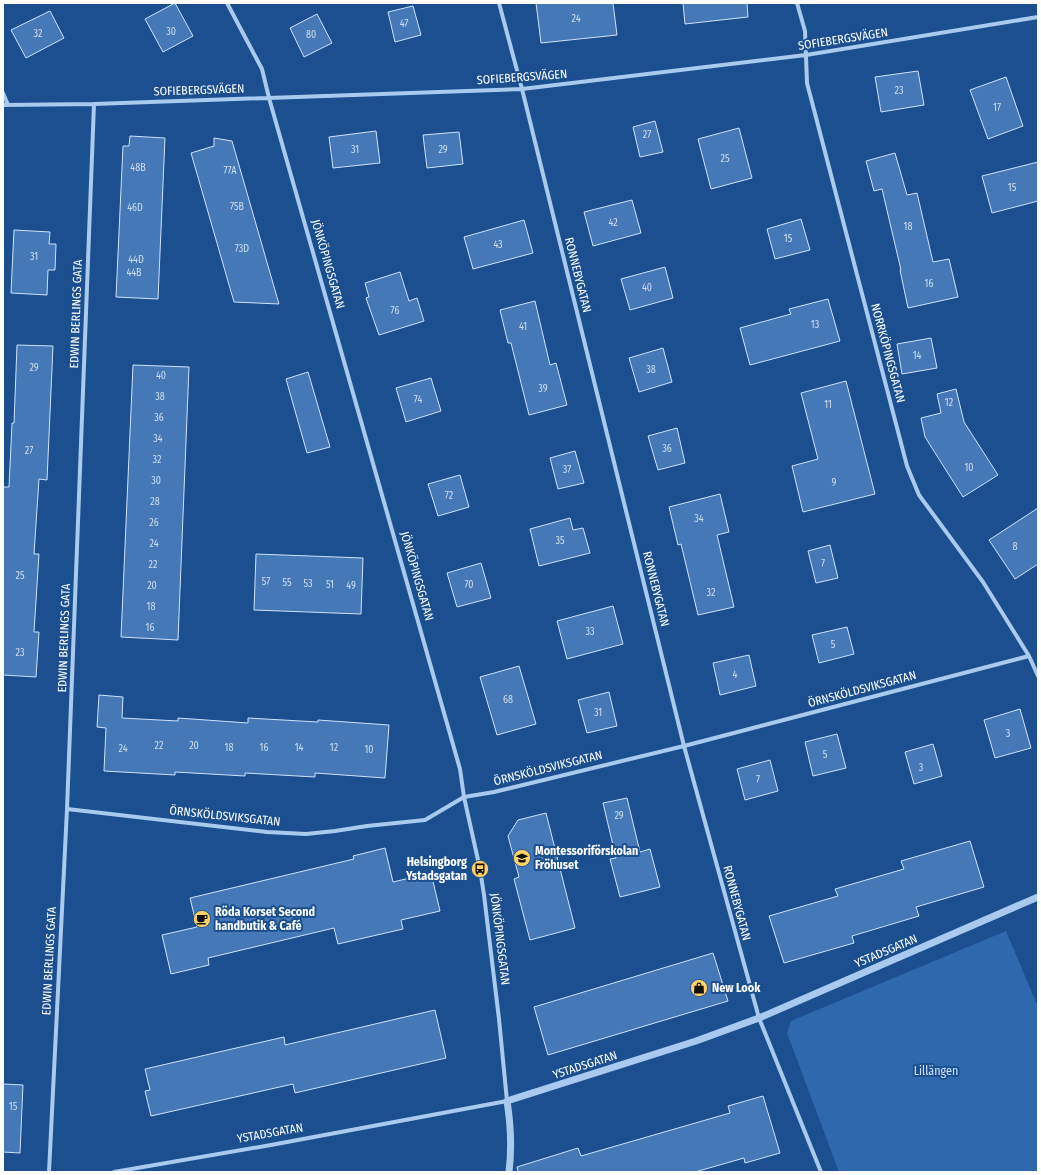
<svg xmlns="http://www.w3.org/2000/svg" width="1041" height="1175" viewBox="0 0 1041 1175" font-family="'Fira Sans Condensed',sans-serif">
  <rect width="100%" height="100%" fill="#1b4f8f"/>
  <path fill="#2e69ad" d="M1006,931l32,76v165h-199l-52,-139 4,-12z"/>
  <path fill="#4478b7" stroke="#cfe3fa" d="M175,3l18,33 -30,16 -18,-33z
    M536,3h77l4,32 -76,8z
    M683,3h64l1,14 -63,7z
    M413,6l8,29 -26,7 -7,-30z
    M50,11l14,27 -38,20 -15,-28z
    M317,14l15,29 -28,14 -14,-29z
    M918,71l6,34 -43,7 -6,-35z
    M1006,77l17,49 -35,13 -18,-49z
    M655,121l8,31 -23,5 -7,-30z
    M739,128l13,50 -41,11 -13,-50z
    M376,131l4,32 -47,5 -4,-31z
    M459,132l4,32 -36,4 -4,-33z
    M130,136l35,2 -7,161 -42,-2 7,-151h6z
    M214,138l18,3 47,163 -45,-2 -43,-149 23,-7z
    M895,153l12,42 10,-2 16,69 16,-3 9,38 -50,11 -8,-38h1l-19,-81 -8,2 -8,-30z
    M1038,162v39l-46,12 -10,-37z
    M632,200l9,33 -48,13 -9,-34z
    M801,219l9,31 -35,9 -8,-30z
    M524,220l9,33 -60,16 -9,-32z
    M14,230l36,2 -1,12h7l-1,26h-7l-1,25 -36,-2z
    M665,267l8,31 -43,12 -9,-31z
    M400,272l9,29 8,-3 7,23 -45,14 -13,-37 3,-1 -4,-14z
    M828,299l12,42 -90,24 -10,-37 51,-14 -2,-5z
    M535,301l15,64 6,-2 11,42 -38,10 -18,-72h-3l-8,-33z
    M931,338l6,30 -35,6 -5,-30z
    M17,345l36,1 -6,134 -8,-1 -5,75h5l-5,78h5l-3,45 -33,-2v-188h6l3,-64h2z
    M663,348l9,34 -33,10 -10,-34z
    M133,365l56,2 -11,273 -57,-3z
    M308,372l22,75 -23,6 -21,-74z
    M431,378l10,33 -35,11 -10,-34z
    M846,381l29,113 -72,18 -11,-46 26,-7 -17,-66z
    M956,389l8,33 34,53 -35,22 -38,-60 -4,-19 20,-5 -4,-19z
    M677,428l8,35 -27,7 -10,-34z
    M575,451l9,32 -26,6 -8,-31z
    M460,475l9,32 -31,9 -10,-32z
    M720,494l9,38 -12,3 17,72 -36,8 -17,-71 -3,1 -9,-38z
    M1038,508v56l-23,15 -26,-39z
    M570,518l3,12 10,-2 7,25 -51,13 -9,-37z
    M830,545l8,33 -22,5 -8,-32z
    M256,554l107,4 -2,56 -107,-4z
    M481,563l10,35 -34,9 -10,-34z
    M613,606l10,38 -56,15 -10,-38z
    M847,627l7,27 -35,9 -7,-28z
    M749,655l7,31 -36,9 -7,-32z
    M519,666l17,58 -39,11 -17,-58z
    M609,692l8,34 -30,7 -9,-33z
    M99,695l24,2 -1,21 56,3v-3l70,5v-5l70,4v-2l71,5 -4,53 -70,-5v4l-70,-4v3l-70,-4v3l-71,-4 2,-43 -9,-1z
    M1020,709l11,39 -36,10 -11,-38z
    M837,734l9,34 -33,8 -8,-34z
    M933,744l9,32 -28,8 -9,-32z
    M770,760l8,31 -33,9 -8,-31z
    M627,798l13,54 10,-3 10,38 -40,10 -10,-38 6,-1 -13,-55z
    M546,813l29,115 -45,12 -16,-61 5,-2 -11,-41 10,-16z
    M970,841l14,46 -68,20 3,9 -67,20 2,7 -70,20 -15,-47 69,-20 -3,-7 69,-20 -3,-8z
    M385,848l8,34 38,-9 9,38 -39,9 2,9 -65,15 -4,-16 -126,30 1,7 -38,9 -9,-39 35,-8 -7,-29 164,-39 -1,-3z
    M713,953l15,48 -180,54 -14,-48z
    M435,1010l11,48 -151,35 -2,-9 -142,32 -6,-25 5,-1 -5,-21 139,-32 1,8z
    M3,1084l20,1 -3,68 -17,-1z
    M763,1096l17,57 -35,10 -1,-5 -49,14h-177l-1,-5 61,-19 3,8 149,-43 -2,-7z"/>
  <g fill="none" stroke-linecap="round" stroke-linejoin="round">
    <path stroke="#a9c9ee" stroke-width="4" d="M499,3l23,86 162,657 75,272 62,154
      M797,3l8,28 2,52 100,383 12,29 64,87 46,74 9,20
      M3,93l5,12
      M3,105l91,-1 428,-15 284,-34 232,-38
      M67,809l200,23 39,2 29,-3 32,-5 58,-6 39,-23 30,-5 190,-46 345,-90
      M49,1172l18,-363 27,-705
      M114,1172l157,-27 236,-44 -8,-82 -15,-124 -4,-26 -16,-72 -4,-28 -191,-671 -7,-29 -35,-66"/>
    <path stroke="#a9c9ee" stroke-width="7" d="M509,1172c3,-25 2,-46 -2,-71l189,-60 63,-23 279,-121"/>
  </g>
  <defs>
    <symbol id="school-disc" viewBox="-11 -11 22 22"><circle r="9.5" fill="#ffd166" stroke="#1b4f8f"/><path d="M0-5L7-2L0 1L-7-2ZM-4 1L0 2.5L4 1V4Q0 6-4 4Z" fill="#111"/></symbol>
    <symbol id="bus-disc" viewBox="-11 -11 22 22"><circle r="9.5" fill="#ffd166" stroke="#1b4f8f"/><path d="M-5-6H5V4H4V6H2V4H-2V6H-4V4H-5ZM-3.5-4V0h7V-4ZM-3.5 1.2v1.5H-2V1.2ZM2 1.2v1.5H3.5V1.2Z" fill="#111"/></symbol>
    <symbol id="cafe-disc" viewBox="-11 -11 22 22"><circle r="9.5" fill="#ffd166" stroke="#1b4f8f"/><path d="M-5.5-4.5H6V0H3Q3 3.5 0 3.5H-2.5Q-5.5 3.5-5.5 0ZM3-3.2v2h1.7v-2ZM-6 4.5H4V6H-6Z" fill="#111"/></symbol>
    <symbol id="shop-disc" viewBox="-11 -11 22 22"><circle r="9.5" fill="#ffd166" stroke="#1b4f8f"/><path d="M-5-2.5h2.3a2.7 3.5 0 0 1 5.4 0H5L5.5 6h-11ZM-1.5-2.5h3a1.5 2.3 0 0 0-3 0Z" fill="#111"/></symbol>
  </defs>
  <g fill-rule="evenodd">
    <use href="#school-disc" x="512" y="848" width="20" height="20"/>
    <use href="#bus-disc" x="470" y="859" width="20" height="20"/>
    <use href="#cafe-disc" x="192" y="909" width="20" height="20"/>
    <use href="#shop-disc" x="689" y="978" width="20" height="20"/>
  </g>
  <g text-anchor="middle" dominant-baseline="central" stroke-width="4" stroke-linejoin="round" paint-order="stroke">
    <g font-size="10" fill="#d0dded">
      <text x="576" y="19">24</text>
      <text x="404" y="24">47</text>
      <text x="171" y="32">30</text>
      <text x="38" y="34">32</text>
      <text x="311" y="35">80</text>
      <text x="899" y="91">23</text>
      <text x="997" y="108">17</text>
      <text x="647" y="135">27</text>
      <text x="355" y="150">31</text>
      <text x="443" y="150">29</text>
      <text x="725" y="159">25</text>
      <text x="138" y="168">48B</text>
      <text x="230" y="171">77A</text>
      <text x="1012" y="188">15</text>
      <text x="237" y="207">75B</text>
      <text x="135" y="208">46D</text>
      <text x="613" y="223">42</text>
      <text x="908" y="227">18</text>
      <text x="788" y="239">15</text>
      <text x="498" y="245">43</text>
      <text x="242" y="249">73D</text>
      <text x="34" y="257">31</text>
      <text x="136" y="260">44D</text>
      <text x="134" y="273">44B</text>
      <text x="929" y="284">16</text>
      <text x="647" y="288">40</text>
      <text x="395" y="311">76</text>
      <text x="815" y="325">13</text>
      <text x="523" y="327">41</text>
      <text x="917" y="356">14</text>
      <text x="34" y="368">29</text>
      <text x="651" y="370">38</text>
      <text x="161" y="376">40</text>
      <text x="543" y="389">39</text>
      <text x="160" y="397">38</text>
      <text x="418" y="400">74</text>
      <text x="949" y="403">12</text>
      <text x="828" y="405">11</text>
      <text x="159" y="418">36</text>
      <text x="158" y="439">34</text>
      <text x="667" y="449">36</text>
      <text x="29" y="451">27</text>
      <text x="157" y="460">32</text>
      <text x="969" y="468">10</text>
      <text x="567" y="470">37</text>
      <text x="156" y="481">30</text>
      <text x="834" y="483">9</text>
      <text x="449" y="496">72</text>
      <text x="155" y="502">28</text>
      <text x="699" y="519">34</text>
      <text x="154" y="523">26</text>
      <text x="560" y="541">35</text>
      <text x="154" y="544">24</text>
      <text x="1015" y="547">8</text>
      <text x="823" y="564">7</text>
      <text x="153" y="565">22</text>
      <text x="20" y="576">25</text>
      <text x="266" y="582">57</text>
      <text x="287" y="583">55</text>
      <text x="308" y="584">53</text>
      <text x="330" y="585">51</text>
      <text x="469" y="585">70</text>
      <text x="152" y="586">20</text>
      <text x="351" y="586">49</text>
      <text x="711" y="593">32</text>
      <text x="151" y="607">18</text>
      <text x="150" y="628">16</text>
      <text x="590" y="632">33</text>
      <text x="833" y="645">5</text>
      <text x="20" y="653">23</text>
      <text x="735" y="675">4</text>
      <text x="508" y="700">68</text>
      <text x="598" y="713">31</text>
      <text x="1008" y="734">3</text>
      <text x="159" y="746">22</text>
      <text x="194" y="746">20</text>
      <text x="229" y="748">18</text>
      <text x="264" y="748">16</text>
      <text x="299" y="748">14</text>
      <text x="334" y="748">12</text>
      <text x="123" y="749">24</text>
      <text x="369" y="750">10</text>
      <text x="825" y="755">5</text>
      <text x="921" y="768">3</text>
      <text x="758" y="780">7</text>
      <text x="619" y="816">29</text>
      <text x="13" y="1107">15</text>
    </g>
    <g font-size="12" fill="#fff" stroke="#1b4f8f">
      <text transform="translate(843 39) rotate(-9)">SOFIEBERGSVÄGEN</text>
      <text transform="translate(522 77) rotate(-4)">SOFIEBERGSVÄGEN</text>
      <text transform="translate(199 90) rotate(-2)">SOFIEBERGSVÄGEN</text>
      <text transform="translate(328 264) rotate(74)">JÖNKÖPINGSGATAN</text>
      <text transform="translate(578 275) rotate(76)">RONNEBYGATAN</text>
      <text transform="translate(76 314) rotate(-88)">EDWIN BERLINGS GATA</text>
      <text transform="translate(888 353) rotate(75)">NORRKÖPINGSGATAN</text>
      <text transform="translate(417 576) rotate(74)">JÖNKÖPINGSGATAN</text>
      <text transform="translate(656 589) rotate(76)">RONNEBYGATAN</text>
      <text transform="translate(64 638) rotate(-88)">EDWIN BERLINGS GATA</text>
      <text transform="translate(862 689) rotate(-15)">ÖRNSKÖLDSVIKSGATAN</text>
      <text transform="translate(548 768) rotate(-14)">ÖRNSKÖLDSVIKSGATAN</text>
      <text transform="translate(225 816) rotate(6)">ÖRNSKÖLDSVIKSGATAN</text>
      <text transform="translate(737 903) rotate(75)">RONNEBYGATAN</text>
      <text transform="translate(500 939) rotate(83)">JÖNKÖPINGSGATAN</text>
      <text transform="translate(886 951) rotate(-23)">YSTADSGATAN</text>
      <text transform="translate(49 961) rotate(-87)">EDWIN BERLINGS GATA</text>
      <text transform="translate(585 1065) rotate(-18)">YSTADSGATAN</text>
      <text transform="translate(270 1133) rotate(-10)">YSTADSGATAN</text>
    </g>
    <g font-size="12" font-weight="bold" fill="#fff" stroke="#1b4f8f" text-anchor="start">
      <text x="535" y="851">Montessoriförskolan<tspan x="535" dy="14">Fröhuset</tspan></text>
      <text x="467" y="862" text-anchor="end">Helsingborg<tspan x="467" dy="14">Ystadsgatan</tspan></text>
      <text x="215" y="912">Röda Korset Second<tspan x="215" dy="14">handbutik &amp; Café</tspan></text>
      <text x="712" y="988">New Look</text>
    </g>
    <g font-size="12" fill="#cfe3fa" stroke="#1b4f8f">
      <text x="936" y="1071">Lillängen</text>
    </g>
  </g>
  <rect width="1041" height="1175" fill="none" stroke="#ffffff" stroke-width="8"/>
</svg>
